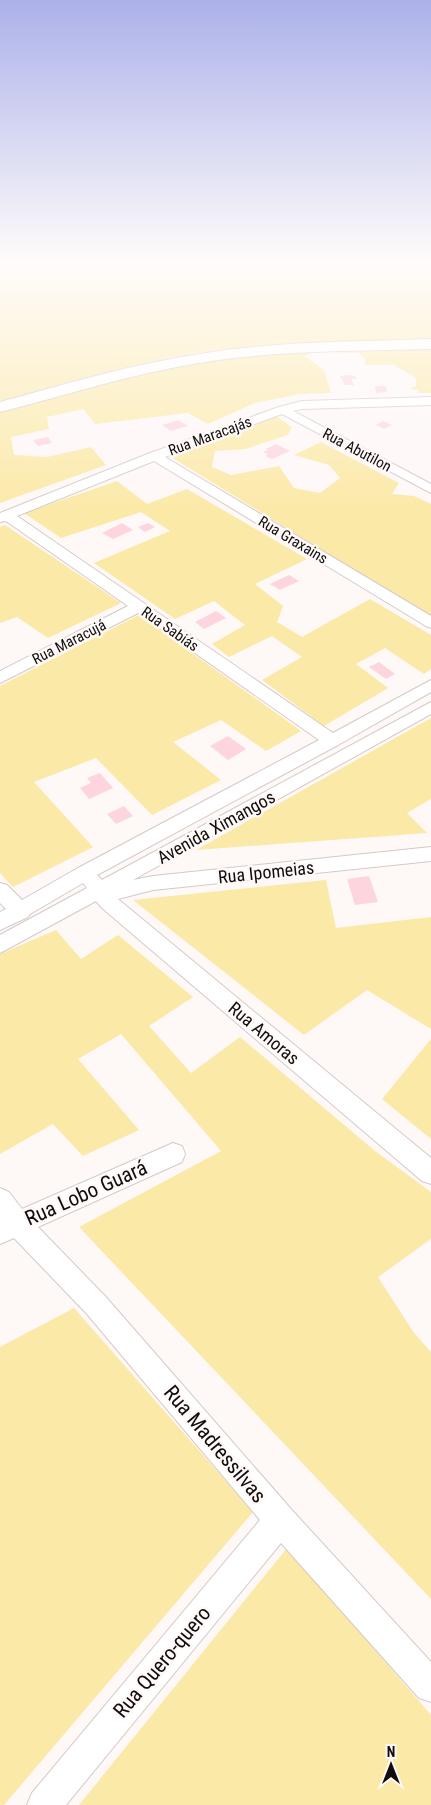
<svg xmlns="http://www.w3.org/2000/svg" width="431" height="1805" viewBox="0 0 431 1805" font-family="'Roboto Condensed',sans-serif">
  <rect width="100%" height="100%" fill="#fef8f7"/>
  <path fill="#fbe9a7" d="M0,260h431v80c-86,2 -173,1 -258,17 -58,11 -116,29 -173,44z
    M431,346v47h-14l2,-3 -9,-1 6,-3v-8l-22,-13h-29v-6l-6,-6 -43,-1 -12,4 20,14 7,23 -31,1 -45,9 -47,21 -20,-11 -93,11 -12,-15 -36,8 2,12 -38,8 3,18 33,2 44,-10 15,18 -106,38v-92l181,-47 109,-14z
    M276,416l16,11 -4,8 -43,14 -30,2 -3,16 19,8 48,-9 15,22 26,5 20,-15 -11,-13 -35,-10 27,-13 78,41 -7,11 22,2 17,8v113l-260,-160z
    M117,481l30,23 40,-15 120,70 -52,25 28,22 -6,16 25,15 68,-38 61,36v34l-7,5 -39,-26 -29,16 32,24 -64,38 -62,-46 40,-23 -30,-21 -43,21 -17,-13 33,-19 -31,-24 -39,18 -81,-56 76,-32 -29,-19 -80,26 -37,-25z
    M5,525l116,78 -73,35 -31,-21 -17,6v-96z
    M139,615l162,116 -35,20 -45,-31 -48,22 48,38 -69,35 -56,-57 -62,24 59,65 -80,40 -13,-14v-187z
    M431,718v81l-24,14 20,20 -231,17z
    M326,880l10,48 95,-11v112l-64,-39 -63,45 -171,-135z
    M56,930l25,29 37,-24 75,62 -44,29 42,47 49,-36 135,114 56,41v47l-53,38 36,56 17,19v247l-352,-372 142,-76 -100,-117 -43,25 61,71 -56,26 -30,-32 -53,30v-200z
    M431,1039v100l-49,-40z
    M74,1308l179,204 -249,293h-4v-458z
    M287,1548l144,167v90h-352z"/>
  <path fill="#fcd5de" d="M349,375l6,1 2,3h-6l3,6h-9l-5,-9z
    M375,386h11l1,6 -11,1z
    M178,420l10,6 -17,5 -9,-6z
    M383,421l9,4 -8,4 -8,-4z
    M48,437l4,6 -14,3 -5,-6z
    M276,444l14,7 -18,8 -7,-3 3,-2 -5,-2 5,-2 -2,-1z
    M122,523l11,7 -20,9 -11,-6z
    M148,523l7,4 -10,5 -7,-5z
    M289,575l10,6 -19,9 -10,-6z
    M216,611l10,7 -22,11 -9,-7z
    M379,662l16,12 -9,5 -17,-12z
    M228,736l18,13 -18,11 -18,-14z
    M100,773l13,15 -24,11 -9,-11 11,-5 -4,-5z
    M124,806l9,10 -17,8 -9,-10z
    M369,876l9,26 -23,3 -8,-26z"/>
  <g fill="none" stroke-linecap="round" stroke-linejoin="round">
    <defs>
      <path id="minor" d="M431,397v8l-129,4 -9,2 138,73v9l-149,-79 -117,43 266,159v12l-5,-2 -272,-165 -137,55 316,217 98,-53v12l-93,53 -241,130 5,5 329,-178v12l-298,166 20,-4 278,-29v14l-278,29 -35,9 313,259v26l-9,-3 -320,-273 -6,-7 -96,52v-18l87,-47 -4,-5 -53,31 -2,3 -28,13v-18l6,-3 -6,-6v-20l7,2 15,15 56,-32 241,-128 -181,-127 -138,70v-12l128,-65 -122,-85 -6,1v-9l150,-60 129,-46 23,-6z
        M173,1143l9,3 3,8 -3,8 -144,65 67,69 186,213 140,153v40l-12,-4 -138,-155 -215,262h-39l5,-12 228,-273 -173,-206 -73,-76 -14,6v-56l9,4 13,17z"/>
      <path id="primary" d="M431,339v10c-77,2 -155,1 -232,14 -68,11 -132,32 -199,49v-10c66,-18 132,-38 200,-48 76,-13 154,-12 231,-15z"/>
    </defs>
    <use href="#minor" stroke="#d4cac7" stroke-width="2"/>
    <use href="#primary" stroke="#d4cac7" stroke-width="2"/>
    <use href="#minor" fill="#fff" fill-rule="evenodd"/>
    <use href="#primary" fill="#fff" fill-rule="evenodd"/>
  </g>
  <linearGradient id="sky" x2="0" y2="1"><stop stop-color="#acb1e9"/><stop offset="0.51" stop-color="#fffcfb"/><stop offset="1" stop-color="#fffcfb" stop-opacity="0"/></linearGradient>
  <rect width="431" height="513" fill="url(#sky)"/>
  <g text-anchor="middle" dominant-baseline="central" stroke-width="5" stroke-linejoin="round" paint-order="stroke">
    <g font-size="15" fill="#100d0c" stroke="#fef8f7">
      <text transform="translate(210 436) rotate(-20)">Rua Maracajás</text>
      <text transform="translate(357 450) rotate(28)">Rua Abutilon</text>
      <text transform="translate(293 540) rotate(31)">Rua Graxains</text>
      <text transform="translate(170 629) rotate(35)">Rua Sabiás</text>
      <text transform="translate(69 642) rotate(-27)">Rua Maracujá</text>
    </g>
    <g font-size="18" fill="#100d0c" stroke="#fef8f7">
      <text transform="translate(216 827) rotate(-29)">Avenida Ximangos</text>
      <text transform="translate(266 872) rotate(-6)">Rua Ipomeias</text>
      <text transform="translate(264 1033) rotate(40)">Rua Amoras</text>
    </g>
    <g font-size="21" fill="#100d0c" stroke="#fef8f7">
      <text transform="translate(86 1193) rotate(-24)">Rua Lobo Guará</text>
      <text transform="translate(215 1444) rotate(50)">Rua Madressilvas</text>
      <text transform="translate(162 1662) rotate(-50)">Rua Quero-quero</text>
    </g>
  </g>
  <g transform="translate(391 1765)" stroke="#fef8f7" stroke-width="4" paint-order="stroke">
  <path d="M0-4L9 19L0 12L-9 19Z" fill="#100d0c"/>
  <text y="-8" font-size="14" font-weight="bold" text-anchor="middle" fill="#100d0c">N</text>
  </g>
</svg>
